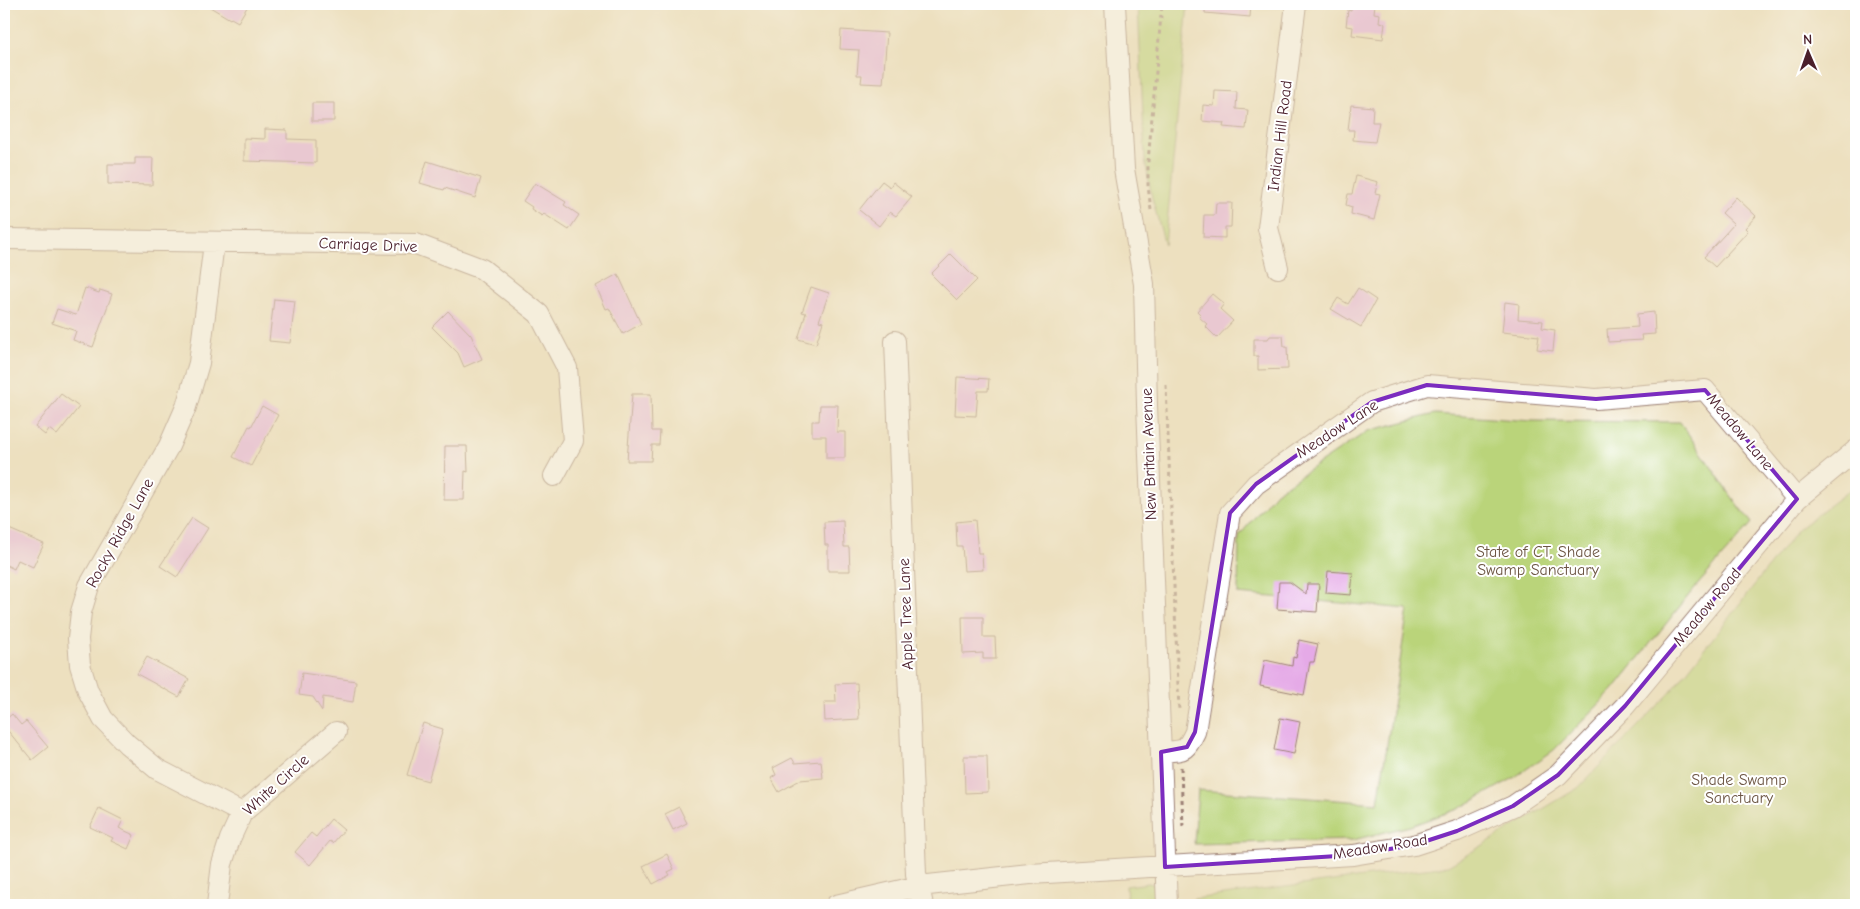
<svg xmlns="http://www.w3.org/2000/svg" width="1860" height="909" viewBox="0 0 1860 909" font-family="'Comic Neue',sans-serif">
  <rect width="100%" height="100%" fill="#fff"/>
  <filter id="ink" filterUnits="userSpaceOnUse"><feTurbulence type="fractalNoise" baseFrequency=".02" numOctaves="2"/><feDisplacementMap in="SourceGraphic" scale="10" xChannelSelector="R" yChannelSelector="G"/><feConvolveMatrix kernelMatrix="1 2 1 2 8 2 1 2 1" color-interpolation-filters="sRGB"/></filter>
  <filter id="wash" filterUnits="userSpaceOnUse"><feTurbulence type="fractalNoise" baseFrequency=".0096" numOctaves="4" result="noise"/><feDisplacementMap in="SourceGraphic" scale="20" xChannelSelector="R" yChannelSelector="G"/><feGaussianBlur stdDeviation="1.12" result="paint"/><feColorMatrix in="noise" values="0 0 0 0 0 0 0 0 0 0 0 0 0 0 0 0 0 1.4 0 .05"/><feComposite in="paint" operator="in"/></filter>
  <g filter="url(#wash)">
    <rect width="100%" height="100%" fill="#ede0bf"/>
    <path fill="#bad47a" stroke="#827a52" d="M1138,4h50l-23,241 -13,-47 -7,-38z
      M1435,414l97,7 148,1 59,85 13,16 -59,67 -80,100 -59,60 -42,29 -54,30 -48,17 -57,14 -159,4 4,-54 180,13 30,-194 -170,-15 1,-58 37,-44 92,-61z
      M1856,485v420h-663v-6l255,-33 130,-78 92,-95 128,-164z
      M1149,883l6,2 1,20h-29l-1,-19z"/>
    <g id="blocks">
      <path fill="#e5aae7" d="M205,4h44l-11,18 -7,-4 -1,1z
        M1205,4h46l-1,13 -45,-4z
        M1352,4h23l-1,9 6,1 -1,8 6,1 -2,16 -31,-4 1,-8 -7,-1 2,-16 3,1z
        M841,30l46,3 -4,51 -22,-1 1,-8h-5l2,-25 -19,-1z
        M1215,91l22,1 -1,17 12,1 -2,19 -23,-2 1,-4 -22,-2 1,-16 11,1z
        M312,103h22v18h-22z
        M1351,105l22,2 -1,15h7l-4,20 -22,-2 1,-10h-6z
        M265,129l22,1v9l29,1v23l-72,-2v-23l21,1z
        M135,158h18l-1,27 -44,-1v-20h27z
        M427,161l54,17 -6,20 -30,-10 -1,2 -24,-7z
        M1356,176l22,6 -3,11 5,1 -6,26 -23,-6 1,-7 -6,-2 2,-11h4z
        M882,181l8,6 3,-5 19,15 -16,19 -6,-4 -11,14 -20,-16z
        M535,183l31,19 -2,3 15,10 -10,15 -25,-16 -2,2 -11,-7 1,-2 -9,-6z
        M1736,197l20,19 -11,12 3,3 -33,36 -11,-10 30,-33 -12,-11z
        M1216,203h16l-1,24h-6v11l-22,-1 1,-22h11z
        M951,254l26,26 -20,20 -26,-26z
        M618,274l23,50 -18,10 -14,-26 -3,1 -10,-23z
        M811,287l18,6 -10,28 4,1 -7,22 -18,-5 8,-26 -4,-1z
        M85,288l14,5 1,-3 12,4 -19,53 -20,-7 3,-9 -24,-8 5,-14 19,6z
        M1358,288l18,12 -15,27 -30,-18 7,-11 10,6z
        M1212,294l12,10 -4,5 13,12 -16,17 -12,-12 2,-2 -8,-7 2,-2 -4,-4z
        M274,299l21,2 -5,42 -21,-2z
        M1505,302l14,2 -1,15 25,2 -1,7 13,2 -2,21 -16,-2 2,-13 -37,-4z
        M448,311l23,24 11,24 -18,8 -6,-14 -26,-26z
        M1654,312l1,22 -14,1 1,5 -34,2 -1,-13 31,-2 -1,-13z
        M1270,336h13l1,11h3l1,22 -30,1v-14h-4v-17h14z
        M957,377l32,2 -1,12h-10l-2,25 -21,-1z
        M61,394l18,13 -22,28 -8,-6 -4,6 -10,-8z
        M632,394h19l1,37h8l-1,14h-7l-1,16h-24z
        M820,405h18l-1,27h8v26h-19v-22h-14v-15h7z
        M262,406l16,9 -27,51 -18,-9 16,-31 2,1z
        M445,446h22l1,26 -3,-1 -1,29h-20z
        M192,518l16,10 -31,49 -17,-11z
        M975,520l3,33h4l1,17 -19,1 -2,-25h-5l-1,-24z
        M843,521l1,26h5l1,24h-22v-26h-3l-1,-23z
        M9,529l35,15 -11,23 -15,-7 -4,9 -10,-5v-22z
        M1328,571l25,2 -2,22 -25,-2z
        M1279,582h11l16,12 1,-10h12l-2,28 -40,-3z
        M962,617h21v20h12l1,22h-13v-6l-20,1z
        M1299,640l19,4 -4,18h-4l-6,33 -44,-9 5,-26 27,6 1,-9 3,1z
        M147,657l42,22 -10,18 -42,-23z
        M302,673l54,8 -3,21 -30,-5 -1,14 -9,-14 -14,-2z
        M857,683l2,36 -34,2 -1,-19h12l-1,-18z
        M12,714l9,11 5,-4 22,26 -16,13 -28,-34v-5z
        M1280,718l20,4 -6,32 -20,-4z
        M423,723l20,6 -15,52 -21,-6z
        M964,756h23l1,36 -23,1z
        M792,758l3,5 26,-2 2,17 -23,2 -21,12 -8,-14 5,-3 -3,-7z
        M679,807l8,16 -14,7 -8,-16z
        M99,808l24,12 -4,8 15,7 -6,14 -17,-8 2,-3 -23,-11z
        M331,819l13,11 -11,13 -3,-2 -20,24 -15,-13 16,-19 5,4z
        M667,854l7,15 -6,3 2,3 -17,9 -10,-18z"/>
    </g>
  </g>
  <g filter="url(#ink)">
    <use href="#blocks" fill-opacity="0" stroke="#9c8075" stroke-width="1"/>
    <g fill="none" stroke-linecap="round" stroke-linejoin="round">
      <defs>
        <path id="minor" d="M1115,4l9,165 20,115 3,121 20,500
          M4,239l412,5 66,25 57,45 28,54 6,73 -19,35
          M214,243l-15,120 -13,44 -17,39 -80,140 -8,26 -3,27 2,26 8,26 15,28 24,25 30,25 85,44
          M1278,268l-10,-40 28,-224
          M895,341l21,533 7,31
          M1161,752c23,-2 24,1 34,-20l35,-219 26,-29 116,-82 55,-17 169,14 109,-9 92,109
          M217,905l5,-41 8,-25 12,-26 94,-81
          M836,905l83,-19 111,-12 323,-19 61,-10 43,-14 56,-25 45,-31 67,-69 172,-207 59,-49"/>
      </defs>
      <use href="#minor" stroke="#9c8075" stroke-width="22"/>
      <path stroke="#9c8075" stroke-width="3" stroke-dasharray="4 4" stroke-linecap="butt" d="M1151,210l-3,-24v-24l14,-158
        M1166,385l13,326
        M1181,767l2,62"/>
      <use href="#minor" stroke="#fff" stroke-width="20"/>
    </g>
  </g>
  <path d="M0 0H1860V909H0ZM1427,385l169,14 109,-9 92,109 -172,207 -67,69 -45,31 -56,25 -43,14 -61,10 -188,12 -4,-115 26,-5 8,-15 35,-219 26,-29 116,-82z" fill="#ede0bf" fill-opacity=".55" fill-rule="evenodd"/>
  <path fill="none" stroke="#7b2cbf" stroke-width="4" stroke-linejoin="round" d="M1427,385l169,14 109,-9 92,109 -172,207 -67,69 -45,31 -56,25 -43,14 -61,10 -188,12 -4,-115 26,-5 8,-15 35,-219 26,-29 116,-82z"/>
  <g text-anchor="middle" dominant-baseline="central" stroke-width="4" stroke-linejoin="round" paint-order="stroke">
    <g font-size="16" fill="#4a1f2b" stroke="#fff">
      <text transform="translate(1280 136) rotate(-83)">Indian Hill Road</text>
      <text transform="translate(368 245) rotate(2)">Carriage Drive</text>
      <text transform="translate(1337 429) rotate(-33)">Meadow Lane</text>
      <text transform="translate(1740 432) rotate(50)">Meadow Lane</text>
      <text transform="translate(1149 454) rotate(-92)">New Britain Avenue</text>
      <text transform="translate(120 533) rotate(-61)">Rocky Ridge Lane</text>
      <text transform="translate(1707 607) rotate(-50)">Meadow Road</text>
      <text transform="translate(906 614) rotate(-92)">Apple Tree Lane</text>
      <text transform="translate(276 785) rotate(-42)">White Circle</text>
      <text transform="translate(1380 847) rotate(-9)">Meadow Road</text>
    </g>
    <g font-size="16" fill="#6c5543" stroke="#fff">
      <text x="1538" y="552">State of CT, Shade<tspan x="1538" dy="18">Swamp Sanctuary</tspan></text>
      <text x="1739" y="780">Shade Swamp<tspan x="1739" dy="18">Sanctuary</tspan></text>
    </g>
  </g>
  <rect width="1860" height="909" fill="none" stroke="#fff" stroke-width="20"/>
  <g transform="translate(1808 52) rotate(358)" stroke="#ffffff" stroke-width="4" paint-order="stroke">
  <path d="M0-4L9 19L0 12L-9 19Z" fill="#4a1f2b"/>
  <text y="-8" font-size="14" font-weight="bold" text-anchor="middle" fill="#4a1f2b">N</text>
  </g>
</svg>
